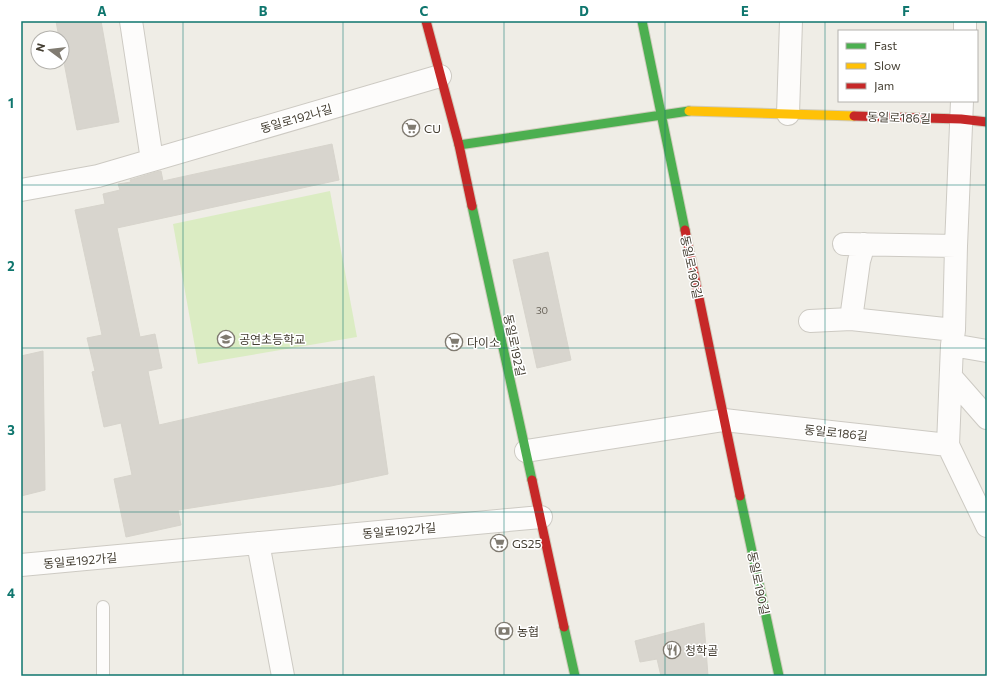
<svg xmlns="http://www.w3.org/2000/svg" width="1008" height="697" viewBox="0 0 1008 697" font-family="Commissioner,'Noto Sans KR',sans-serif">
  <rect width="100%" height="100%" fill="#efede6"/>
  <path fill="#dbecc3" d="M330,191l27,146 -159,27 -25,-140z"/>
  <path fill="#d8d5ce" stroke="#d7d4cc" d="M56,21h45l18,101 -42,8 -15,-78v-14h-3z
    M332,144l7,36 -222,48 23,109 15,-3 7,34 -14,3 11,54 215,-49 14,98 -57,12 -153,24 3,15 -55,12 -12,-58 18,-4 -11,-52 -17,4 -12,-55 3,-1 -8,-33 15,-3 -27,-125 30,-6 -2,-10 17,-4 -2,-6 13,-2 -1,-2 26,-8 5,-1 2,10z
    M548,252l23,108 -34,8 -24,-108z
    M43,351l2,139 -24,6v-140z
    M704,623l4,53h-47l-4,-17 -17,3 -5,-21z"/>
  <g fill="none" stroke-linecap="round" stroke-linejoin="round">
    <defs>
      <path id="lane" d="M103,676v-69"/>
      <path id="street" d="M131,21l21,139
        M965,31v-10
        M962,101l-6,145 -2,84 -2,15 -4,100 39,81
        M788,114l3,-93
        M21,190l77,-14 342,-100
        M844,244l112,2
        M851,319l8,-58 5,-17
        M810,321l41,-2 103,11
        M952,345l35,6
        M951,377l36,41
        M526,451l198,-31 224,25
        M258,543l25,133
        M21,565l520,-48"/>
      <path id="fast" d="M642,21l43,209
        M459,145l230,-34
        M472,206l60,274
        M740,496l39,180
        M564,627l11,49"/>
      <path id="slow" d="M689,111l165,5"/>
      <path id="jam" d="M426,21l33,124 13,61
        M854,116l107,3 26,3
        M685,230l55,266
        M532,480l32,147"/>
    </defs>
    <use href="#lane" stroke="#cdcac3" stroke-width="14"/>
    <use href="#street" stroke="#cdcac3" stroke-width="24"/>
    <use href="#fast" stroke="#d0ccbd" stroke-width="11"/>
    <use href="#slow" stroke="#d0ccbd" stroke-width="11"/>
    <use href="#jam" stroke="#d0ccbd" stroke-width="11"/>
    <use href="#lane" stroke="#fdfcfb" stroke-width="12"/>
    <use href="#street" stroke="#fdfcfb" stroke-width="22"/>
    <use href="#fast" stroke="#4caf50" stroke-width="9"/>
    <use href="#slow" stroke="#ffc107" stroke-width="9"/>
    <use href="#jam" stroke="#c62828" stroke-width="9"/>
  </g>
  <path fill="none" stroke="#0f766e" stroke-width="1" stroke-opacity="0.55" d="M183,21v655M343,21v655M504,21v655M665,21v655M825,21v655M21,185h966M21,348h966M21,512h966"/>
  <defs>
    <symbol id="supermarket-ring" viewBox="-11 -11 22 22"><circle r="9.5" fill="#fff" stroke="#807b71" stroke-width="1.5"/><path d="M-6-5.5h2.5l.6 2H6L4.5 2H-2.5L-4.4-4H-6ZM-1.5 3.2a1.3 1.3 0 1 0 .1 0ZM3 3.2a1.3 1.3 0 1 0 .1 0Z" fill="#807b71"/></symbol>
    <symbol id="school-ring" viewBox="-11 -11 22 22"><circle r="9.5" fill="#fff" stroke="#807b71" stroke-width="1.5"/><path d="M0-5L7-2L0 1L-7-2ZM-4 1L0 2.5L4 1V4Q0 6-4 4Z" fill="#807b71"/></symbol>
    <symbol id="bank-ring" viewBox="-11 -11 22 22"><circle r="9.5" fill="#fff" stroke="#807b71" stroke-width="1.5"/><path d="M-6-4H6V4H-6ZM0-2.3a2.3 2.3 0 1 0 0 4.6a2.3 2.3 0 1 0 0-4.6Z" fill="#807b71"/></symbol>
    <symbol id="restaurant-ring" viewBox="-11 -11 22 22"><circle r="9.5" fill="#fff" stroke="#807b71" stroke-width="1.5"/><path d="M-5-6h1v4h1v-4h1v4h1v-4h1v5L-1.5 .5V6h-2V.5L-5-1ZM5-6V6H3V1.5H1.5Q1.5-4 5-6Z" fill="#807b71"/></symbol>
  </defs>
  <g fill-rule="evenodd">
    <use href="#supermarket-ring" x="401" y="118" width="20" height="20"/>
    <use href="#school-ring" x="216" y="329" width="20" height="20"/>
    <use href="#supermarket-ring" x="444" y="332" width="20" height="20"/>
    <use href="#supermarket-ring" x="489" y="533" width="20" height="20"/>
    <use href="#bank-ring" x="494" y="621" width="20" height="20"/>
    <use href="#restaurant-ring" x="662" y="640" width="20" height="20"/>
  </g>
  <g text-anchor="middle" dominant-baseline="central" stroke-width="3" stroke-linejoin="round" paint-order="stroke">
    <g font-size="10" fill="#6a645a">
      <text x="542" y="310">30</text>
    </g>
    <g font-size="12" fill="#443e32" stroke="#fff">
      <text transform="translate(899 117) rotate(2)">동일로186길</text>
      <text transform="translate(296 118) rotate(-16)">동일로192나길</text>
      <text transform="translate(692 267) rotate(78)">동일로190길</text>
      <text transform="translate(515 345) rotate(78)">동일로192길</text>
      <text transform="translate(836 432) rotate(6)">동일로186길</text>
      <text transform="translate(399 530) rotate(-5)">동일로192가길</text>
      <text transform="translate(80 560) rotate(-5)">동일로192가길</text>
      <text transform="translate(759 583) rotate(78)">동일로190길</text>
    </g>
    <g font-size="12" fill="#443e32" stroke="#fff" text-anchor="start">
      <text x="424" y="128">CU</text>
      <text x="239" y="339">공연초등학교</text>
      <text x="467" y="342">다이소</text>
      <text x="512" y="543">GS25</text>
      <text x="517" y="631">농협</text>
      <text x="685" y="650">청학골</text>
    </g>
  </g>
  <rect width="1008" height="697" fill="none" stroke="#ffffff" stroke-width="44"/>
  <rect x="838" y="30" width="140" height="72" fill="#ffffff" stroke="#b4b2ad"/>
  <rect x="846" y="43" width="20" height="6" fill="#4caf50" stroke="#b4b2ad"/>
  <text x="874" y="50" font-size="12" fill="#443e32">Fast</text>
  <rect x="846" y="63" width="20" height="6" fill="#ffc107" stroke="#b4b2ad"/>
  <text x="874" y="70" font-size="12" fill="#443e32">Slow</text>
  <rect x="846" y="83" width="20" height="6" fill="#c62828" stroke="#b4b2ad"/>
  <text x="874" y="90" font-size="12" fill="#443e32">Jam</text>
  <g transform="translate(50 50) rotate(285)"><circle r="19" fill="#ffffff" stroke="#b4b2ad"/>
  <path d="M0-3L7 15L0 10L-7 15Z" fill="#807b71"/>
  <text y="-6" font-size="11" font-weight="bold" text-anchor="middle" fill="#443e32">N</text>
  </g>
  <rect x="22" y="22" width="964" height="653" fill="none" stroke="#0f766e" stroke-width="1.5"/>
  <g font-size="13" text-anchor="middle" font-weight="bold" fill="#0f766e">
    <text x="102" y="16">A</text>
    <text x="263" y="16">B</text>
    <text x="424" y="16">C</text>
    <text x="584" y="16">D</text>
    <text x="745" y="16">E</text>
    <text x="906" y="16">F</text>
    <text x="11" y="108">1</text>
    <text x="11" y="271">2</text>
    <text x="11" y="435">3</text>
    <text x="11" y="598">4</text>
  </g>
</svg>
